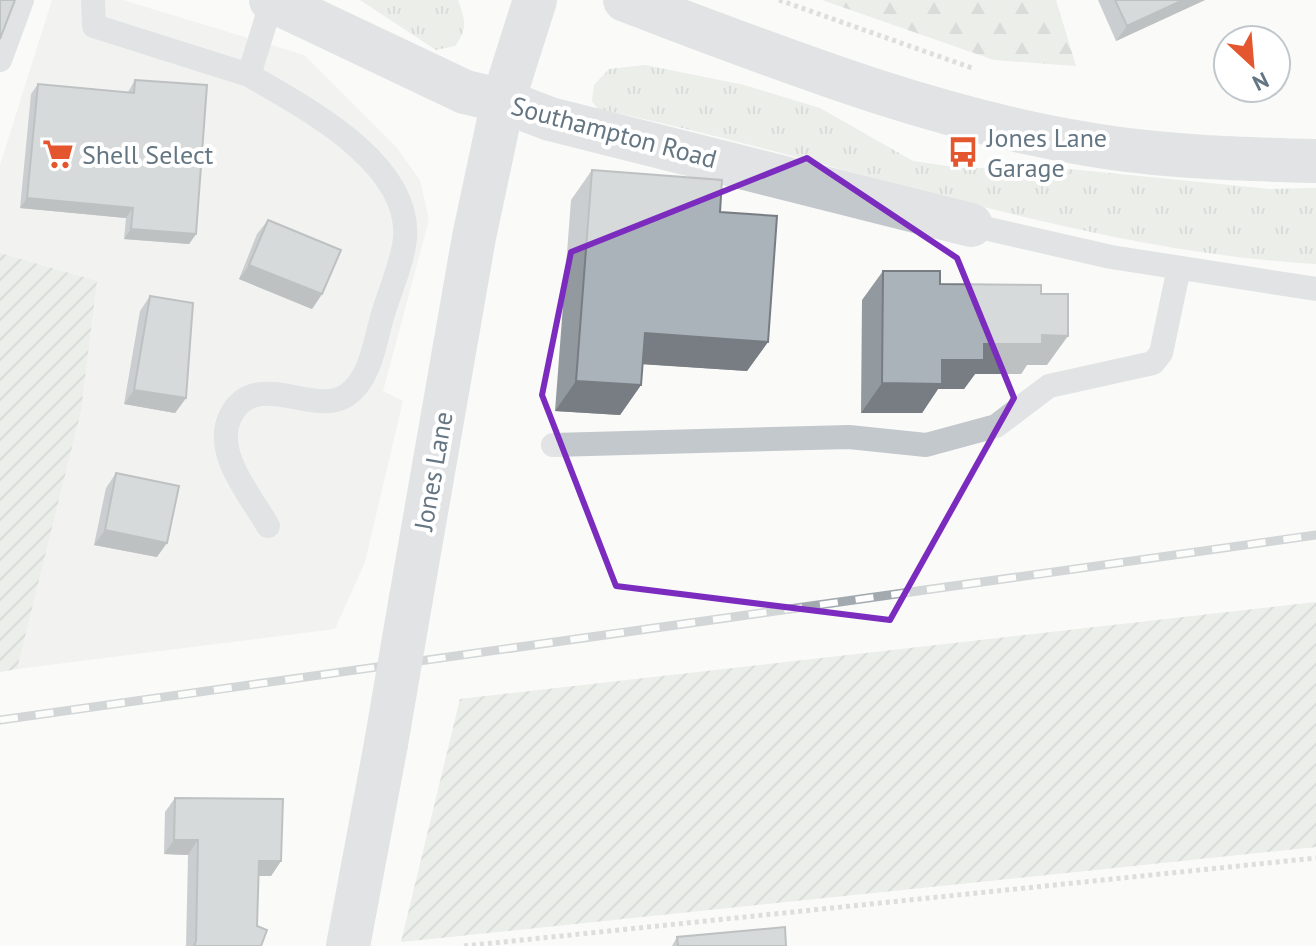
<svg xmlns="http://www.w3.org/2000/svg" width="1316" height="946" viewBox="0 0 1316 946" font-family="'PT Sans',sans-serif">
  <defs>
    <pattern id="grass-tufts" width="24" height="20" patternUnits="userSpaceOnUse" patternTransform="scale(2)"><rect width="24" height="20" fill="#dadfd7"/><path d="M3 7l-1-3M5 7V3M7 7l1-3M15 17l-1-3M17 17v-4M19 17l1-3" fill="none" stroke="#b4b9b4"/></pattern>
    <pattern id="forest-firs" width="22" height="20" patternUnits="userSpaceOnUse" patternTransform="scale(2)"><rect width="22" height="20" fill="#dadfd7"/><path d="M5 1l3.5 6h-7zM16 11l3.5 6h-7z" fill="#b4b9b4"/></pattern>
    <pattern id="garden-furrows" width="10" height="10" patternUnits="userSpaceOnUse" patternTransform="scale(2)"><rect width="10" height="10" fill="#dadfd7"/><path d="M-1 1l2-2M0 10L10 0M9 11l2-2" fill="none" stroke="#b4b9b4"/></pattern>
  </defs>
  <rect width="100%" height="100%" fill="#fafaf8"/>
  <path fill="#e8e9e9" d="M52,0h71l181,55 93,93 23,32 9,40 -46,171 20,10 -38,161 -30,67 -318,40 64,-258 16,-130 -97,-28v-88z"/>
  <path fill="url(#grass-tufts)" d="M360,0h98c7,19 10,29 -3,46l-19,4z
    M645,65l99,20 76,23 93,53 48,7h98l210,21 47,-1v76c-245,-14 -479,-106 -718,-155l-6,-8 2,-16 15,-16z"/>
  <path fill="url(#forest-firs)" d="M822,0h234l20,66 -82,-6z"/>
  <path fill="url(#garden-furrows)" d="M0,253l97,28 -16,130 -64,258 -17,3z
    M1316,602v245l-915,95 59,-243z"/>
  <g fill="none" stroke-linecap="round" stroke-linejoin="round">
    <path stroke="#bbbfc2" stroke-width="5" stroke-dasharray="4 4" stroke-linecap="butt" d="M779,0l193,68
      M464,946l852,-88"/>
    <path stroke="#c3c8cc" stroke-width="24" d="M93,0l1,26 155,49 23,-74
      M0,60l22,-60
      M249,75c54,32 162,87 156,163 -2,24 -15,52 -22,76 -8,26 -12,65 -36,81 -33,23 -92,-29 -117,22 -17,36 21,79 38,109
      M971,225l140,32 205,32
      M553,445l296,-8 77,8 70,-19 53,-40 104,-23 8,-10 18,-85"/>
    <path stroke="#c3c8cc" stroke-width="44" d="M271,0l194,92 38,9 47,18 421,106"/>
    <path stroke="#c3c8cc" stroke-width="44" d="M625,0c149,56 303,118 462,144 75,13 153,15 229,17
      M411,598l63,-361 29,-136 32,-101
      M348,946l38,-202"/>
    <defs>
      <path id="rail" d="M0,720l1316,-185"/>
    </defs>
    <use href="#rail" stroke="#a2aab0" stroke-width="9"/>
    <use href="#rail" stroke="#fff" stroke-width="6" stroke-dasharray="18" stroke-linecap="butt"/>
    <path stroke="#c3c8cc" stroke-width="44" d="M386,744l25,-146"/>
  </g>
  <path fill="#929a9f" d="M1098,0h107l-89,41z
    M135,80l61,154 -7,10 -65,-5 2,-21 -106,-10 11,-114 7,-10 90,8z
    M592,170l128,42 48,130 -21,29 -104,-7 -2,21 -21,30 -65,-4 16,-211z
    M268,220l54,74 -10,15 -73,-30 18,-45z
    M883,271l57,13 101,10 6,71h-20l-6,9h-46l-11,15h-26l-16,24h-61l1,-113z
    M150,296l36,102 -11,15 -51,-9 16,-93z
    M116,473l41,84 -63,-12 12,-57z
    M175,798l106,63 -10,15h-12l-2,50 4,20h-75l2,-91 -24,-1 1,-42z
    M677,937l109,9h-114z"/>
  <path fill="#777d82" d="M1183,0h22l-89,41 11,-15z
    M27,198l106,10 -7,10 -106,-10z
    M131,229l65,5 -7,10 -65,-5z
    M249,265l73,29 -10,15 -73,-30z
    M645,333l123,9 -21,29 -123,-8z
    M1042,335l26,1 -21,29h-20l-6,9h-46l-11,15h-26l-16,24h-61l21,-30 102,-39z
    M576,381l65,4 -21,30 -65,-4z
    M134,390l52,8 -11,15 -51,-9z
    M105,530l62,13 -10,14 -63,-12z
    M174,840h24l-10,15 -24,-1z
    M259,861h22l-10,15h-22z"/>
  <path fill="#aab3b9" stroke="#777d82" stroke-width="2" d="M0,0h15l-15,39z
    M1115,0h68l-56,26z
    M135,80l72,5 -11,149 -65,-5 2,-21 -106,-10 11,-114 96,9z
    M592,170l130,10 -2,32 57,4 -9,126 -123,-9 -4,52 -65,-4z
    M268,220l73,30 -19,44 -73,-29z
    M883,271h57v13l101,1v9h27v42l-26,-1v9h-58v16h-42v24l-60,-1z
    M150,296l43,7 -7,95 -52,-8z
    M116,473l63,13 -12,57 -62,-13z
    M175,798l108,1 -2,62h-22l-2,65 10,4 -6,16h-67l2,-5 2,-101h-24z
    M785,927l1,19h-108l-1,-9z"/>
  <path d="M0 0H1316V946H0ZM807,158l150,100 57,140 -124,222 -274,-34 -74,-191 29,-143z" fill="#fafaf8" fill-opacity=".55" fill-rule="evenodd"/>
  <path fill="none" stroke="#7b2cbf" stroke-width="6" stroke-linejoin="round" d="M807,158l150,100 57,140 -124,222 -274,-34 -74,-191 29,-143z"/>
  <defs>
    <symbol id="bus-bare" viewBox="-9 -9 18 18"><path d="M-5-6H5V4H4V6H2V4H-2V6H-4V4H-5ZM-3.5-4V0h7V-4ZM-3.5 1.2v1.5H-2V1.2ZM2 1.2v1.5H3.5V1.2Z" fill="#e4572e" stroke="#fff" stroke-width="2.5" paint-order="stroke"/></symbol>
    <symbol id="supermarket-bare" viewBox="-9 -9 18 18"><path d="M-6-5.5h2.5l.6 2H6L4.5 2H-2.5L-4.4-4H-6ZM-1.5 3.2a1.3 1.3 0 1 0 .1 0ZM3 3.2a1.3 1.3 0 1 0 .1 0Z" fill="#e4572e" stroke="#fff" stroke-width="2.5" paint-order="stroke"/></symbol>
  </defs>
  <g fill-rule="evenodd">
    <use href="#bus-bare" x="941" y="130" width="44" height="44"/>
    <use href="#supermarket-bare" x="36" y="132" width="44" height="44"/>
  </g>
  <g text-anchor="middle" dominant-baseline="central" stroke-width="8" stroke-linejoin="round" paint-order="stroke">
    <g font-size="26" fill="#657683" stroke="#fff">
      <text transform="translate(614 132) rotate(15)">Southampton Road</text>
      <text transform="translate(433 471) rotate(-80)">Jones Lane</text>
    </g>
    <g font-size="26" fill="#657683" stroke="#fff" text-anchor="start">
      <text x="987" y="137">Jones Lane<tspan x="987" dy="30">Garage</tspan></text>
      <text x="82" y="154">Shell Select</text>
    </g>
  </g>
  <g transform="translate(1252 64) rotate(154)"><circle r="38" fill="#ffffff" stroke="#c1c8cd" stroke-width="2"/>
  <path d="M0-6L14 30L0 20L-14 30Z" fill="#e4572e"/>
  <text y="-12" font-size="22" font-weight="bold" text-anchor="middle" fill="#657683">N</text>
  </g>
</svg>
